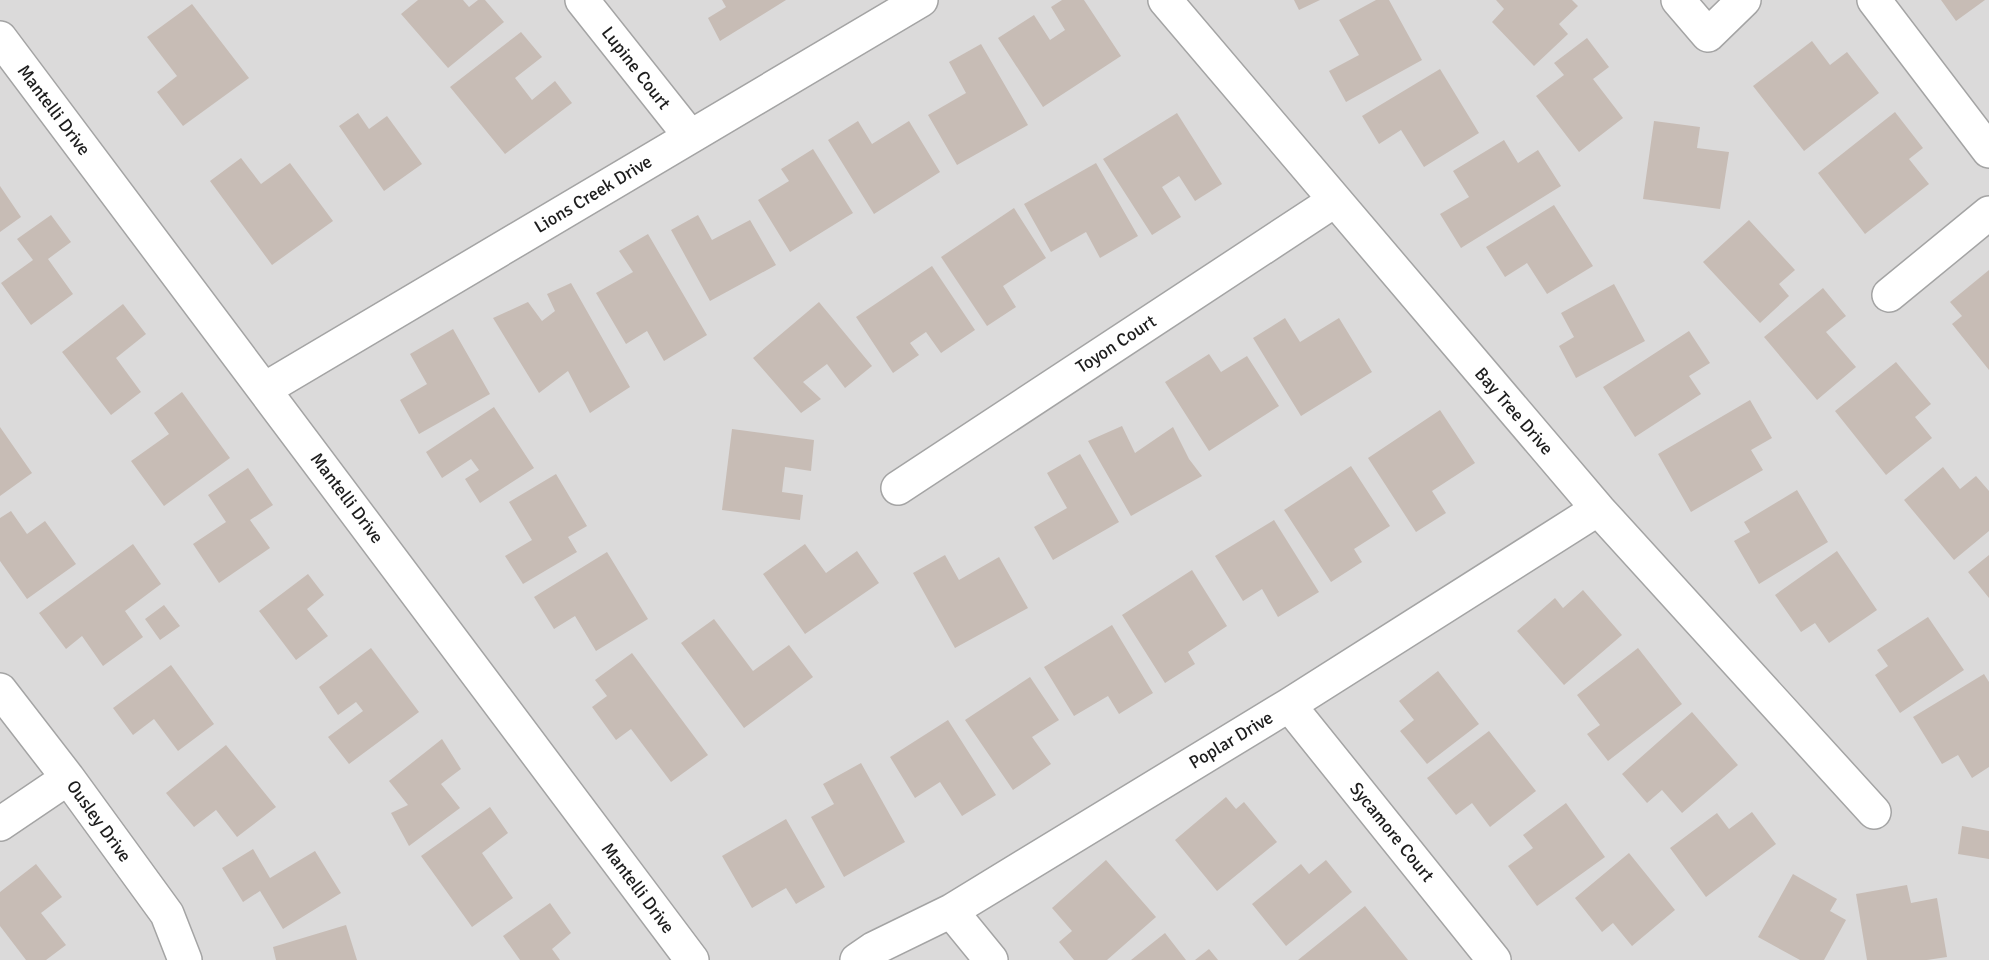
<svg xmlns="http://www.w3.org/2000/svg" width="1989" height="960" viewBox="0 0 1989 960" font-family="Signika,sans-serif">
  <rect width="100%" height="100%" fill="#efeae2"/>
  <path fill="#dbdada" d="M0,0h1989v960h-1989z"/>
  <path fill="#c7bcb5" d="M418,0h45l6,7 9,-7h7l19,22 -56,46 -47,-54z
    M722,0h64l-66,41 -12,-23 18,-11z
    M1062,0h22l37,56 -78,51 -45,-69 36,-23 16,25 15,-10 -14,-23z
    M1294,0h26l-21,10z
    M1376,0h13l33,60 -76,42 -17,-31 30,-16 -20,-35z
    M1496,0h76l6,6 -19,18 9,10 -34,32 -42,-44 12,-13z
    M1941,0h44l-29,21z
    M192,4l57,74 -66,48 -26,-34 20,-16 -30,-39z
    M521,32l21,25 -27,21 17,22 23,-19 17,22 -67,51 -55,-67z
    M1587,38l22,29 -16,12 30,39 -44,34 -43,-56 28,-21 -10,-12z
    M1812,41l18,24 17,-13 32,41 -75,58 -51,-65z
    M981,44l47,81 -71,40 -29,-50 38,-22 -17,-31z
    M1440,69l39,64 -55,34 -23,-37 -22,14 -17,-28z
    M1895,112l28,36 -14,11 20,25 -64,50 -47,-61z
    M358,113l11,16 18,-13 35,48 -38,27 -45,-65z
    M1177,113l45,71 -27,17 -16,-25 -17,11 19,30 -29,18 -49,-76z
    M858,121l14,23 37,-23 31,51 -66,42 -46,-74z
    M1654,121l46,6 -3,21 32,4 -9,57 -77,-10z
    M1504,140l14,23 20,-13 23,36 -100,62 -21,-34 29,-17 -16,-26z
    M813,149l40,64 -63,39 -32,-52 31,-19 -8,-12z
    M241,158l20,26 29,-21 43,58 -61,44 -62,-84z
    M1096,163l42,73 -38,22 -14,-26 -35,20 -27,-48z
    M0,186l21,31 -21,15z
    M1554,205l39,61 -46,28 -20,-31 -22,14 -19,-30z
    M1014,208l32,50 -43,28 13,21 -29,19 -46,-69z
    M51,215l20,27 -23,17 25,35 -42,31 -30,-42 32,-23 -16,-21z
    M698,215l14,25 38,-20 26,45 -66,36 -39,-71z
    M1749,220l46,50 -16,14 10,12 -29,27 -57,-61z
    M648,234l59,101 -43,26 -17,-30 -21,13 -30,-51 37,-21 -14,-21z
    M932,266l43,64 -34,23 -15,-21 -16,11 9,12 -26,18 -37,-56z
    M1989,270v100l-37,-46 10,-8 -12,-14z
    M571,283l59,104 -40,26 -22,-42 -29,22 -46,-75 35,-16 14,19 13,-10 -8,-17z
    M1614,284l31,57 -69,37 -17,-32 15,-9 -13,-24z
    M1823,288l23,28 -20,16 30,35 -39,33 -53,-63z
    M819,302l53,64 -27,22 -18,-24 -24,18 18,17 -20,14 -48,-55z
    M123,304l23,30 -30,24 25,34 -30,23 -49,-63z
    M1285,318l15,24 39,-24 33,54 -71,44 -48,-78z
    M453,329l37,65 -71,40 -19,-34 27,-16 -17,-30z
    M1689,331l21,32 -21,13 12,18 -66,43 -32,-50z
    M1209,354l12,18 26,-16 32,50 -70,45 -44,-69z
    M1896,362l35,42 -16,13 17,21 -46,37 -51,-64z
    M182,392l48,66 -66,48 -33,-45 38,-27 -15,-21z
    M1750,400l22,38 -21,12 12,20 -72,42 -33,-58z
    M494,407l40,61 -54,35 -15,-24 14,-9 -8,-11 -29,19 -16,-26z
    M1440,410l35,53 -43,28 14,22 -30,19 -48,-74z
    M1122,426l13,27 38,-26 16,32 13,17 -71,40 -43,-75z
    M0,427l32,46 -32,23z
    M732,429l82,11 -3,31 -26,-4 -3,25 21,3 -3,25 -78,-10z
    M1080,454l39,68 -66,38 -19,-33 33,-19 -20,-35z
    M1351,466l39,60 -36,23 8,13 -31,20 -47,-72z
    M1943,467l17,22 16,-13 13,15v40l-35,29 -50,-60z
    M248,468l25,37 -23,15 20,28 -51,35 -26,-39 33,-22 -18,-27z
    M556,474l31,52 -19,11 9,15 -54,32 -18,-28 27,-16 -23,-38z
    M1797,490l31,52 -69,42 -25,-43 16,-9 -6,-10z
    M11,511l16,23 18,-13 31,43 -49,35 -27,-38v-43z
    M1274,520l45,72 -41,25 -16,-28 -19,12 -28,-45z
    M133,544l28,40 -36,27 18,26 -40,29 -21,-30 -16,13 -27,-36z
    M805,544l21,29 31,-22 22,32 -74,51 -42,-60z
    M1837,551l40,59 -48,33 -14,-20 -14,9 -26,-37z
    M607,552l41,67 -52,32 -21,-35 -21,13 -20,-32z
    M945,555l14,25 40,-23 29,51 -73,40 -42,-75z
    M1989,555v43l-21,-26z
    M1192,570l35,56 -39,26 7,12 -30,19 -43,-68z
    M308,574l16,21 -17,14 21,27 -32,24 -37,-49z
    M1583,590l39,45 -58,50 -47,-54 38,-33 8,10z
    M164,605l16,21 -20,14 -15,-21z
    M1928,617l36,53 -64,43 -25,-38 13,-9 -11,-16z
    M714,619l39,52 36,-26 24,32 -69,51 -63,-85z
    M1112,625l41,68 -34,21 -11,-18 -34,20 -30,-49z
    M371,648l48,64 -70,52 -21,-27 35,-26 -7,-9 -18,13 -19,-28z
    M1638,648l44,56 -74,57 -21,-27 13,-9 -23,-30z
    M632,653l76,102 -37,27 -40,-53 -15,11 -24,-33 15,-11 -12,-16z
    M171,665l43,59 -36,27 -24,-32 -21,16 -20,-27z
    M1438,671l41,53 -52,40 -27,-33 14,-11 -15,-19z
    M1984,674l5,8v85l-17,11 -14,-23 -16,9 -29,-47z
    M1030,677l29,43 -27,17 19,27 -38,26 -48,-70z
    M1692,712l46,53 -56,48 -20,-23 -15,13 -25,-29z
    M948,720l48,75 -34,21 -22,-34 -25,16 -25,-41z
    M1489,731l47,60 -46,36 -18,-24 -16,12 -29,-37z
    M442,739l19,30 -20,15 19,24 -51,38 -18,-33 17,-8 -19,-24z
    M226,745l50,62 -39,30 -21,-27 -22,17 -28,-34z
    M861,763l44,79 -61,35 -33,-60 23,-13 -11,-20z
    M1226,797l10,12 8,-7 33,40 -60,49 -42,-51z
    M1566,803l39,54 -68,49 -29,-40 25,-18 -10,-13z
    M490,807l18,26 -26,20 31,45 -41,29 -51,-71z
    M1752,812l24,32 -70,53 -36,-49 47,-35 12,16z
    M786,819l39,68 -29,17 -10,-16 -34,20 -30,-52z
    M1962,826l27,5v28l-31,-5z
    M253,849l17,29 45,-27 26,42 -58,36 -23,-38 -17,11 -21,-34z
    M1629,853l46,57 -43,36 -19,-23 -11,9 -27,-34z
    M1106,860l50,57 -49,43h-33l-15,-18 13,-11 -20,-23z
    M1326,860l26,32 -66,54 -34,-42 49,-40 8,10z
    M36,864l26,33 -21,16 25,32 -20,15h-20l-26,-34v-34z
    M1793,874l44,25 -7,12 16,9 -22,40h-24l-42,-23z
    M1907,885l4,18 26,-5 10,59 -20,3h-60l-11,-66z
    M550,903l21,30 -19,16 8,11h-40l-17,-24z
    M1365,906l43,54h-110z
    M346,925l11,35h-81l-3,-13z
    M1165,933l21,27h-55z
    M1209,949l9,11h-23z"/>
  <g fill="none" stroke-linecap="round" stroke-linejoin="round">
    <defs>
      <path id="minor" d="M582,0l108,136
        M1165,0l433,509 276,303
        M1678,0l30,35 36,-35
        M1874,0l115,151
        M0,38l692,922
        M1889,295l100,-82
        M265,389l656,-389
        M898,488l436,-287
        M0,690l68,88 99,136 18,46
        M1289,705l205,255
        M0,824l68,-46
        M951,911l40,49
        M857,960l16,-11 78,-38 338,-206 309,-196"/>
    </defs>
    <use href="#minor" stroke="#a4a4a4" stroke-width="36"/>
    <use href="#minor" stroke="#fff" stroke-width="33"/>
  </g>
  <g text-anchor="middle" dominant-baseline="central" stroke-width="4.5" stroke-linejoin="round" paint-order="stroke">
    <g font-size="18" fill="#1d1d1d" stroke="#fff">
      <text transform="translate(636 68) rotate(52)">Lupine Court</text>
      <text transform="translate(54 110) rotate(53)">Mantelli Drive</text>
      <text transform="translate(593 194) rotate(-31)">Lions Creek Drive</text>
      <text transform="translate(1116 344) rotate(-33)">Toyon Court</text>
      <text transform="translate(1514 411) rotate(49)">Bay Tree Drive</text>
      <text transform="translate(347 498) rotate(53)">Mantelli Drive</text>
      <text transform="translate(1231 740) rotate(-31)">Poplar Drive</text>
      <text transform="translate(99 821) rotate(54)">Ousley Drive</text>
      <text transform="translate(1392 832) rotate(51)">Sycamore Court</text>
      <text transform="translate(638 888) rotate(53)">Mantelli Drive</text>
    </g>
  </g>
</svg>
